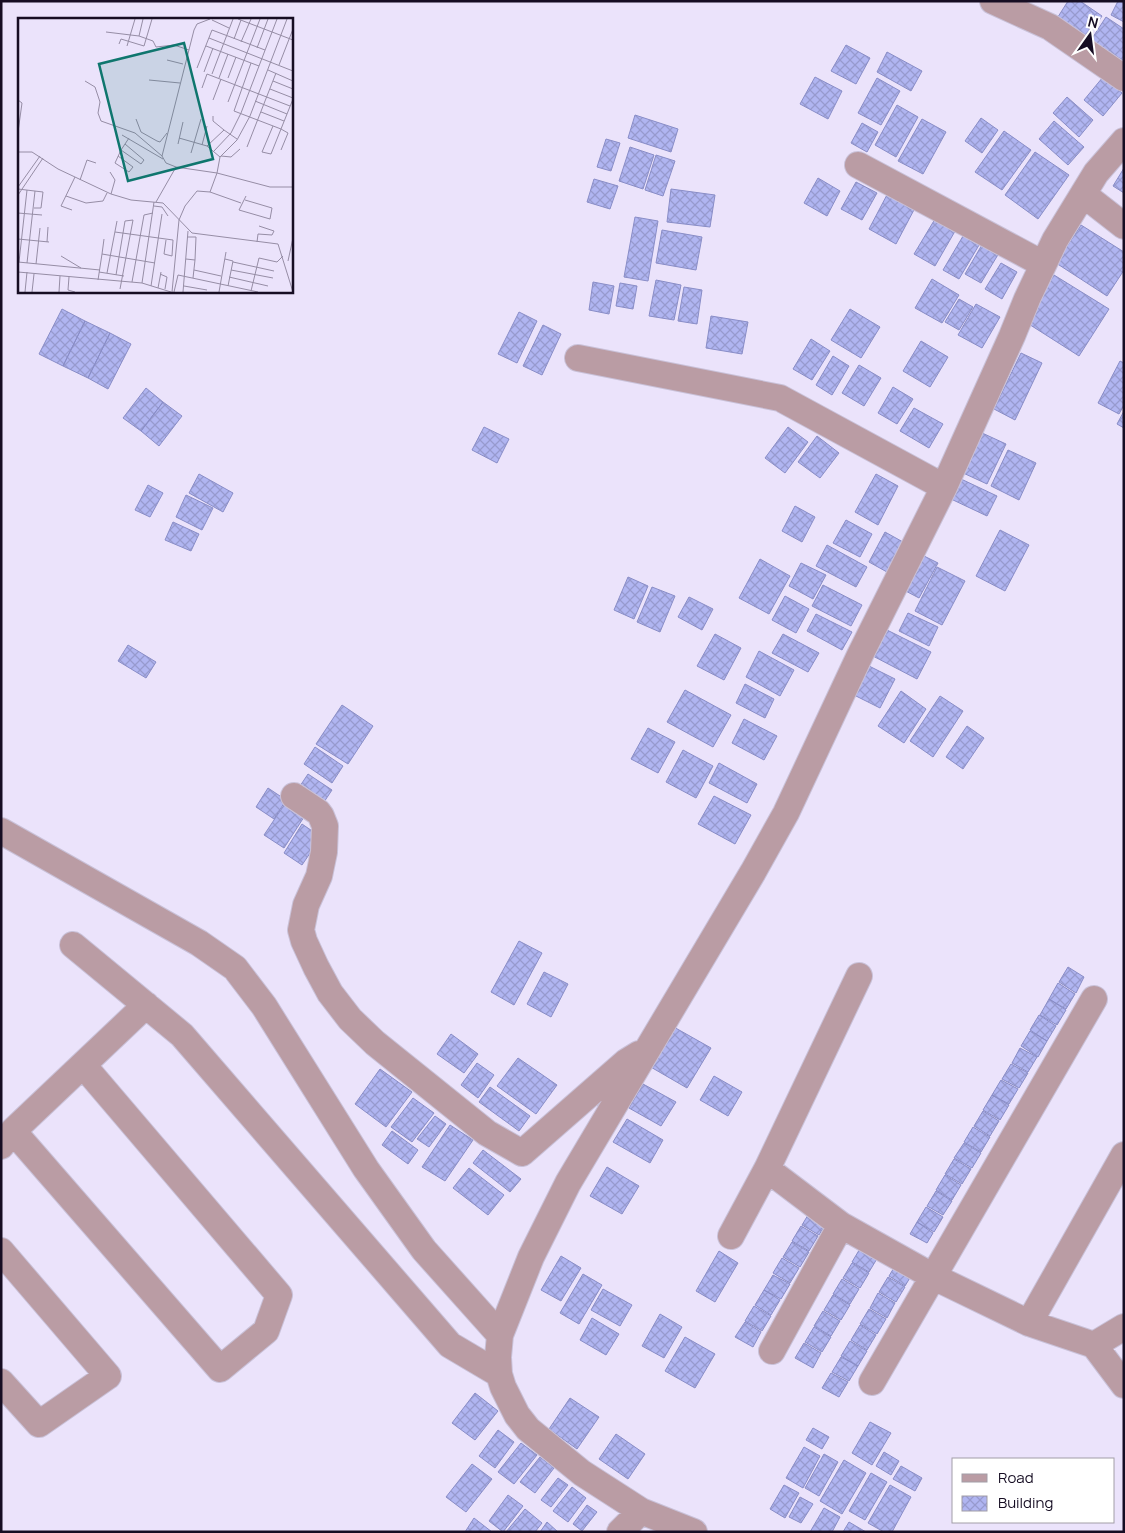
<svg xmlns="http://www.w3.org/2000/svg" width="1125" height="1533" viewBox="0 0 1125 1533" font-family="Manrope,sans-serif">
  <defs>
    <pattern id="building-cross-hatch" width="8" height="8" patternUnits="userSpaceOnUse" patternTransform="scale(1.25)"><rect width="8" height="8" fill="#b0b5f1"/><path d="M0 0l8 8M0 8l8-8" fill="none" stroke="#979ace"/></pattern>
  </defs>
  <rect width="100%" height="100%" fill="#ebe3fb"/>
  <path fill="url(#building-cross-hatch)" stroke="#898dc7" d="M1068,1h12l22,15 -16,24 -30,-20z
    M1118,1h6v21l-13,-7z
    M1106,17l18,12v32l-33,-21z
    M846,45l24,13 -14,26 -25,-13z
    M887,52l35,19 -11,20 -34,-19z
    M815,77l27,14 -14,28 -28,-15z
    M1103,77l19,16 -19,23 -19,-16z
    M877,78l23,13 -19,34 -23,-12z
    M1067,97l26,23 -14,17 -26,-24z
    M897,105l21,12 -22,40 -21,-12z
    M635,115l43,14 -7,23 -43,-14z
    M981,118l17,12 -16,23 -17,-12z
    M922,119l24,13 -23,42 -25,-13z
    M1054,121l30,26 -16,18 -29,-26z
    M862,123l16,9 -11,20 -16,-9z
    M1004,131l27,19 -29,40 -27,-18z
    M606,139l14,4 -9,28 -14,-4z
    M630,147l24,8 -11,34 -24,-8z
    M1035,152l34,23 -31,44 -33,-24z
    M656,155l19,6 -12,35 -18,-6z
    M1124,168v25l-11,-7z
    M818,178l22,13 -13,25 -23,-13z
    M594,179l24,7 -8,23 -23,-7z
    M856,182l21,11 -15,27 -21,-11z
    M671,189l44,6 -5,32 -43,-5z
    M889,191l27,15 -20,38 -27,-15z
    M938,214l20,12 -23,40 -21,-12z
    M635,217l23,4 -10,60 -24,-4z
    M1081,225l43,27v18l-17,26 -51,-33z
    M662,230l40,7 -6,33 -40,-7z
    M966,231l16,9 -23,39 -16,-9z
    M983,243l16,10 -18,30 -16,-9z
    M1001,263l16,9 -15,27 -17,-10z
    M1054,275l55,34 -30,47 -55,-35z
    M932,279l27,16 -17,28 -27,-15z
    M656,280l25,5 -7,35 -25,-4z
    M593,282l21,4 -5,28 -20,-4z
    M620,283l17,3 -4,23 -17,-3z
    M684,287l18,3 -5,34 -19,-3z
    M959,299l14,8 -14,23 -14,-8z
    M976,304l24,13 -18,31 -24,-13z
    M62,309l23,12 -22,45 -24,-12z
    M850,309l30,18 -19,31 -30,-18z
    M519,312l18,9 -20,42 -19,-9z
    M711,316l37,6 -6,32 -36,-6z
    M85,321l25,12 -22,45 -25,-12z
    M543,325l18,9 -19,41 -19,-9z
    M110,333l21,11 -23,45 -20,-11z
    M811,339l19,12 -18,29 -19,-11z
    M921,341l27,16 -18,30 -27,-16z
    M1021,353l21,10 -27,57 -21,-11z
    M833,356l16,10 -17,29 -16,-10z
    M1120,361l4,2v42l-5,9 -21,-11z
    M859,365l22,13 -17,28 -22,-13z
    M893,387l20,12 -16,25 -19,-11z
    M146,388l17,14 -22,29 -18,-13z
    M163,402l19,14 -23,30 -18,-15z
    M914,408l29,16 -14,24 -29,-17z
    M1124,411v17l-7,-4z
    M484,427l25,12 -12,24 -25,-13z
    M788,427l20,15 -23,31 -20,-15z
    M980,432l26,12 -19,40 -26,-12z
    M817,436l22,17 -19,25 -22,-16z
    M1008,450l28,13 -17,37 -28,-14z
    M199,474l34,19 -10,19 -34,-19z
    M876,474l22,12 -20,39 -23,-13z
    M961,479l36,17 -10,20 -36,-17z
    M148,485l15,8 -13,24 -15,-7z
    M186,495l27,13 -11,22 -26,-13z
    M795,506l20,11 -13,25 -20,-11z
    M846,520l26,14 -12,23 -27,-14z
    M173,522l26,12 -8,17 -26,-11z
    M1000,530l29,15 -24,46 -29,-15z
    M885,532l18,10 -16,30 -18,-10z
    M827,545l40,22 -11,20 -40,-21z
    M918,553l20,10 -19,35 -19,-10z
    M760,559l30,17 -21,38 -30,-16z
    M801,563l25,12 -13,24 -24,-13z
    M937,567l28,14 -23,44 -27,-14z
    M628,577l20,9 -14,33 -20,-9z
    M823,585l39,20 -11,21 -39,-20z
    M652,587l23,9 -15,36 -23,-10z
    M785,596l24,13 -13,24 -24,-13z
    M689,597l24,12 -11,21 -24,-13z
    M908,613l30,14 -9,19 -30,-15z
    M816,614l36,18 -10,18 -35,-19z
    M885,629l46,23 -14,27 -46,-24z
    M715,634l26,14 -17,32 -27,-14z
    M783,634l36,19 -11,19 -36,-19z
    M128,645l28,17 -10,16 -28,-17z
    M759,651l35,19 -14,26 -34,-19z
    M863,663l32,16 -15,29 -32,-16z
    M745,684l29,15 -9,19 -29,-15z
    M685,690l46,25 -18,32 -46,-25z
    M901,691l25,18 -22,34 -26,-17z
    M940,696l23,15 -30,46 -23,-16z
    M342,705l31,21 -25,38 -32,-20z
    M744,719l33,17 -13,24 -32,-17z
    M967,726l17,12 -21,31 -17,-12z
    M648,728l27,14 -17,31 -27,-14z
    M315,747l28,19 -11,17 -28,-19z
    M683,750l30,16 -17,32 -30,-16z
    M719,763l38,21 -10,19 -38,-20z
    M308,774l24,16 -12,18 -24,-16z
    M268,788l18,12 -12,19 -18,-12z
    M714,796l37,19 -16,29 -37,-20z
    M284,805l20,12 -20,31 -20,-13z
    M302,824l19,13 -19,28 -18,-12z
    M519,941l23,12 -28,52 -23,-13z
    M1068,967l16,10 -8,16 -17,-11z
    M544,972l24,12 -17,33 -24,-13z
    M1058,983l17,11 -9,15 -17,-10z
    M1049,999l17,11 -9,15 -17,-10z
    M1039,1015l17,11 -9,15 -17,-11z
    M672,1026l39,22 -24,40 -38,-22z
    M1030,1031l17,10 -9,16 -17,-11z
    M451,1034l27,20 -14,19 -27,-19z
    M1020,1048l17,9 -9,15 -16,-9z
    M518,1058l39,27 -21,29 -39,-28z
    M477,1063l17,12 -16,23 -17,-13z
    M1011,1064l17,9 -9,15 -17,-9z
    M380,1069l32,23 -26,35 -31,-23z
    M714,1076l28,16 -14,24 -28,-16z
    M1001,1080l17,9 -9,15 -17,-9z
    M643,1084l33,18 -15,24 -32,-18z
    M490,1087l40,29 -11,15 -40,-29z
    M992,1095l17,10 -9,15 -17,-10z
    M413,1098l21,15 -22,29 -21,-15z
    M983,1111l16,10 -9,15 -16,-10z
    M435,1116l11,8 -17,23 -12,-8z
    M627,1119l36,21 -13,23 -37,-21z
    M450,1125l23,15 -28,41 -23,-14z
    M973,1127l17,10 -9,15 -17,-10z
    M392,1131l26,19 -10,14 -26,-19z
    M964,1143l17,10 -9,15 -18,-10z
    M483,1150l38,29 -11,13 -37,-29z
    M954,1159l17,10 -9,15 -17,-10z
    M607,1167l32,19 -17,28 -32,-18z
    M469,1168l35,27 -16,20 -35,-27z
    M945,1175l16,10 -9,15 -16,-10z
    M936,1191l16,10 -9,14 -16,-9z
    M926,1207l17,10 -9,15 -17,-10z
    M811,1210l17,10 -9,15 -17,-10z
    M917,1222l16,11 -6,10 -17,-9z
    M801,1226l17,10 -9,15 -17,-10z
    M792,1242l17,10 -9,15 -17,-10z
    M861,1247l17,10 -9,15 -17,-10z
    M719,1251l19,12 -23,39 -19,-11z
    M561,1256l20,12 -20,33 -20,-11z
    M782,1258l17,10 -9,15 -17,-10z
    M898,1261l16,10 -9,15 -16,-10z
    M852,1263l17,10 -9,15 -17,-10z
    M583,1274l19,11 -23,39 -19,-11z
    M773,1275l17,9 -9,15 -17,-9z
    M888,1277l17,10 -9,15 -17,-10z
    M842,1279l17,10 -9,15 -17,-10z
    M603,1289l29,16 -12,21 -29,-16z
    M764,1290l16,10 -9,15 -16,-10z
    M878,1293l17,10 -8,15 -17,-10z
    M833,1295l17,10 -9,15 -17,-10z
    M754,1306l17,10 -9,15 -17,-10z
    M869,1309l17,10 -9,15 -17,-10z
    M823,1311l17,10 -9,15 -17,-10z
    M660,1314l22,13 -18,31 -22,-12z
    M592,1318l27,16 -13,21 -26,-15z
    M745,1322l16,10 -8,15 -18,-10z
    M860,1325l16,10 -9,15 -16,-10z
    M814,1327l17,10 -9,15 -17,-10z
    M685,1337l30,17 -20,34 -30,-17z
    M850,1341l17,10 -9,15 -17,-10z
    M804,1343l17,10 -8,15 -18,-10z
    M841,1357l17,9 -9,15 -17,-9z
    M831,1373l17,9 -9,15 -17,-9z
    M475,1393l23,18 -23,29 -23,-17z
    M570,1398l29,19 -22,32 -28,-20z
    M870,1422l21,11 -19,32 -20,-12z
    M813,1428l16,9 -7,12 -16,-9z
    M498,1430l16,12 -19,26 -16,-12z
    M616,1434l29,20 -17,25 -29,-20z
    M521,1443l16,12 -23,29 -16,-12z
    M804,1447l16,9 -17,32 -17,-10z
    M884,1452l15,9 -8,14 -15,-9z
    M824,1454l14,8 -19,34 -14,-8z
    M540,1457l14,11 -19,25 -15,-11z
    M844,1460l22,13 -24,41 -22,-13z
    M472,1464l20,15 -26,33 -20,-15z
    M901,1466l21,12 -7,13 -22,-12z
    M871,1473l16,9 -22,38 -16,-9z
    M558,1478l10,7 -17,22 -10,-7z
    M784,1485l15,8 -14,25 -15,-9z
    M890,1485l21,12 -19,35h-8l-16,-9z
    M572,1487l14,11 -18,24 -15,-11z
    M508,1495l15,11 -20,26 -14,-11z
    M800,1497l13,7 -12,19 -12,-6z
    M587,1505l10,7 -15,19 -9,-7z
    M824,1508l16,9 -8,15h-22z
    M525,1509l17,14 -7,9h-29z
    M474,1518l18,14h-27z
    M547,1522l11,10h-18z
    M849,1522l17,10h-23z"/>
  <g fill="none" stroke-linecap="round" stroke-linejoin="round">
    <defs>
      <path id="minor" d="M993,1l57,26 74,51
        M858,165l185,99
        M1083,194l41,32
        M578,358l202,40 164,89
        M294,796l24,16 3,4 4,10 -1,26 -5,24 -13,29 -5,25 3,11 12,26 14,26 20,26 25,24 112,90 35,20 104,-91 13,-8
        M1,831l198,112 36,25 29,38 102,163 58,81 76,85
        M73,945l109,90 268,310 49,29
        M13,1131l207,238 46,-38 13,-36 -196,-230
        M1,1146l12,-15 133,-126
        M767,1169l74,56 93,52 95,46 65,22 30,-18
        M731,1236l36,-67 92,-193
        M1,1251l107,125 -69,48 -38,-42
        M1029,1323l95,-168
        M1094,1345l30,40
        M772,1351l69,-126
        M872,1382l222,-383
        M620,1532l21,-21
        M694,1532l-53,-21 -59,-38 -54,-44 -11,-14 -14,-28 -4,-13 -1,-17 2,-22 31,-78 37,-74 185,-311 33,-59 74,-158 84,-168 68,-151 15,-37 28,-59 41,-67 28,-32"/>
    </defs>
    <use href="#minor" stroke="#c9c1d8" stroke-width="28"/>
    <use href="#minor" stroke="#ba9ca4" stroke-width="26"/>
  </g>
  <g transform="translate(18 18)">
    <rect width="275" height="275" fill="#ebe3fb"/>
    <path fill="none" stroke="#968da5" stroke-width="1" d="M192,1l-13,5 -3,6 -32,126 4,7 10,4 41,6 3,-16 17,-17 13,-24 37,-97M220,1l55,21M194,2l17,8M88,14l33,4 14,5 3,6 18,-2 15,5M121,18l4,-17M191,20l84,33M216,21l7,-19M223,24l10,-23M101,26l2,-5 23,7 8,-27M109,28l8,-27M188,28l53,20M239,30l11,-29M149,42l16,4M233,45l-17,48 47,18 12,-30M261,47l14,-36M179,50l15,-38 53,20M250,52l25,11M186,54l9,-24M194,56l21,-55M201,60l9,-24M210,60l8,-21M131,62l31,3M67,63l10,6 5,15 -2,11 3,8 34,12 27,23M255,63l20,8M184,70l5,-14 83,32M252,71l23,9M0,82l4,3 -4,29M195,82l8,-21M237,83l32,13M210,84l32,-83M243,94l23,9M195,98v5l11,9M118,101l5,13 16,9 3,1 7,-9M255,108l-11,26 9,2 10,-25 7,4 -7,17M104,117l41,24M161,120l28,8M160,126l5,-22M184,127l5,-19M189,128l17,-16 13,9M189,128l13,11M229,129l29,-74M103,132l20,14 3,-4 -19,-16M196,133l17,-18 10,-20 36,-94M0,134h14l26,17 53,25 20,6 32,3 29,30 86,11 15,48M173,135l10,-34M100,138l15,11 -4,5 -14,-9 6,-13 8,-12M203,138l10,1 9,-8M92,154l5,8 -4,14M62,162l7,-20 9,3M0,169l22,-31M0,171l25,3 -2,16h-7M192,174l31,11M0,177l25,-37M48,178l20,7 17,-2 4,-8M227,182l27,8 -2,11 -31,-9 7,-14M138,184l20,-35M136,188l8,1 6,9M54,192l-11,-4 14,-29M0,195l24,2M97,214l58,8 -1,16 -8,-2 2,-14M170,219h8l-1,23M0,221l31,3M86,221l-2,15 53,9M29,224l1,-15M239,224l1,-8 14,1 2,-4 -15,-5M43,238l20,12M168,241l9,1 -2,18M207,241l8,2 -5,25M270,243l5,-23M0,244l82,8M1,244l8,-72M215,244l41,9M9,245l8,-72M18,246l4,-36M176,252l27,6M213,252l42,8M0,254l124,11 29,9M81,254l25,4M89,255l10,-52M142,256l7,3 -2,12M98,257l9,-54 8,-1 -13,69M51,259l-1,13 7,2M211,259l39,9M80,262l4,-26M114,264l12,-67 9,-2M124,265l12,-81M133,268l11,-72M166,268l23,4M140,270l3,-16M233,273l8,-33 18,4 6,-6M7,274l2,-20M14,274l2,-18M41,274l1,-16M154,274l7,-72 6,-14 12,-15 13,1 7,-19 53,14h23M156,274l4,-17 80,17M165,274l5,-61M201,274l7,-40"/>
    <path fill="#0f766e" fill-opacity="0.15" stroke="#0f766e" stroke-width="2.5" d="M166,25l29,116 -85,22 -29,-117z"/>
    <rect width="275" height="275" fill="none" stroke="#160d23" stroke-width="2.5"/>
  </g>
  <rect width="1125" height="1533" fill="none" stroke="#160d23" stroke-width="5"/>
  <rect x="952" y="1458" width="162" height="65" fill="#ffffff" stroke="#a29ea7"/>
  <rect x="962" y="1474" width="25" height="8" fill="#ba9ca4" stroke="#a29ea7"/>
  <text x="998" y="1483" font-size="15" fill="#160d23">Road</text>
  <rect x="962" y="1496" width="25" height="15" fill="url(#building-cross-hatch)" stroke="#a29ea7"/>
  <text x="998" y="1508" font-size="15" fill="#160d23">Building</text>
  <g transform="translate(1090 35) rotate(14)" stroke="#ffffff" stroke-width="4" paint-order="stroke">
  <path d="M0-4L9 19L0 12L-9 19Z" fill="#160d23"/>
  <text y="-8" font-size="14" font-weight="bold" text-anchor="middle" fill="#160d23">N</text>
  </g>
</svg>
